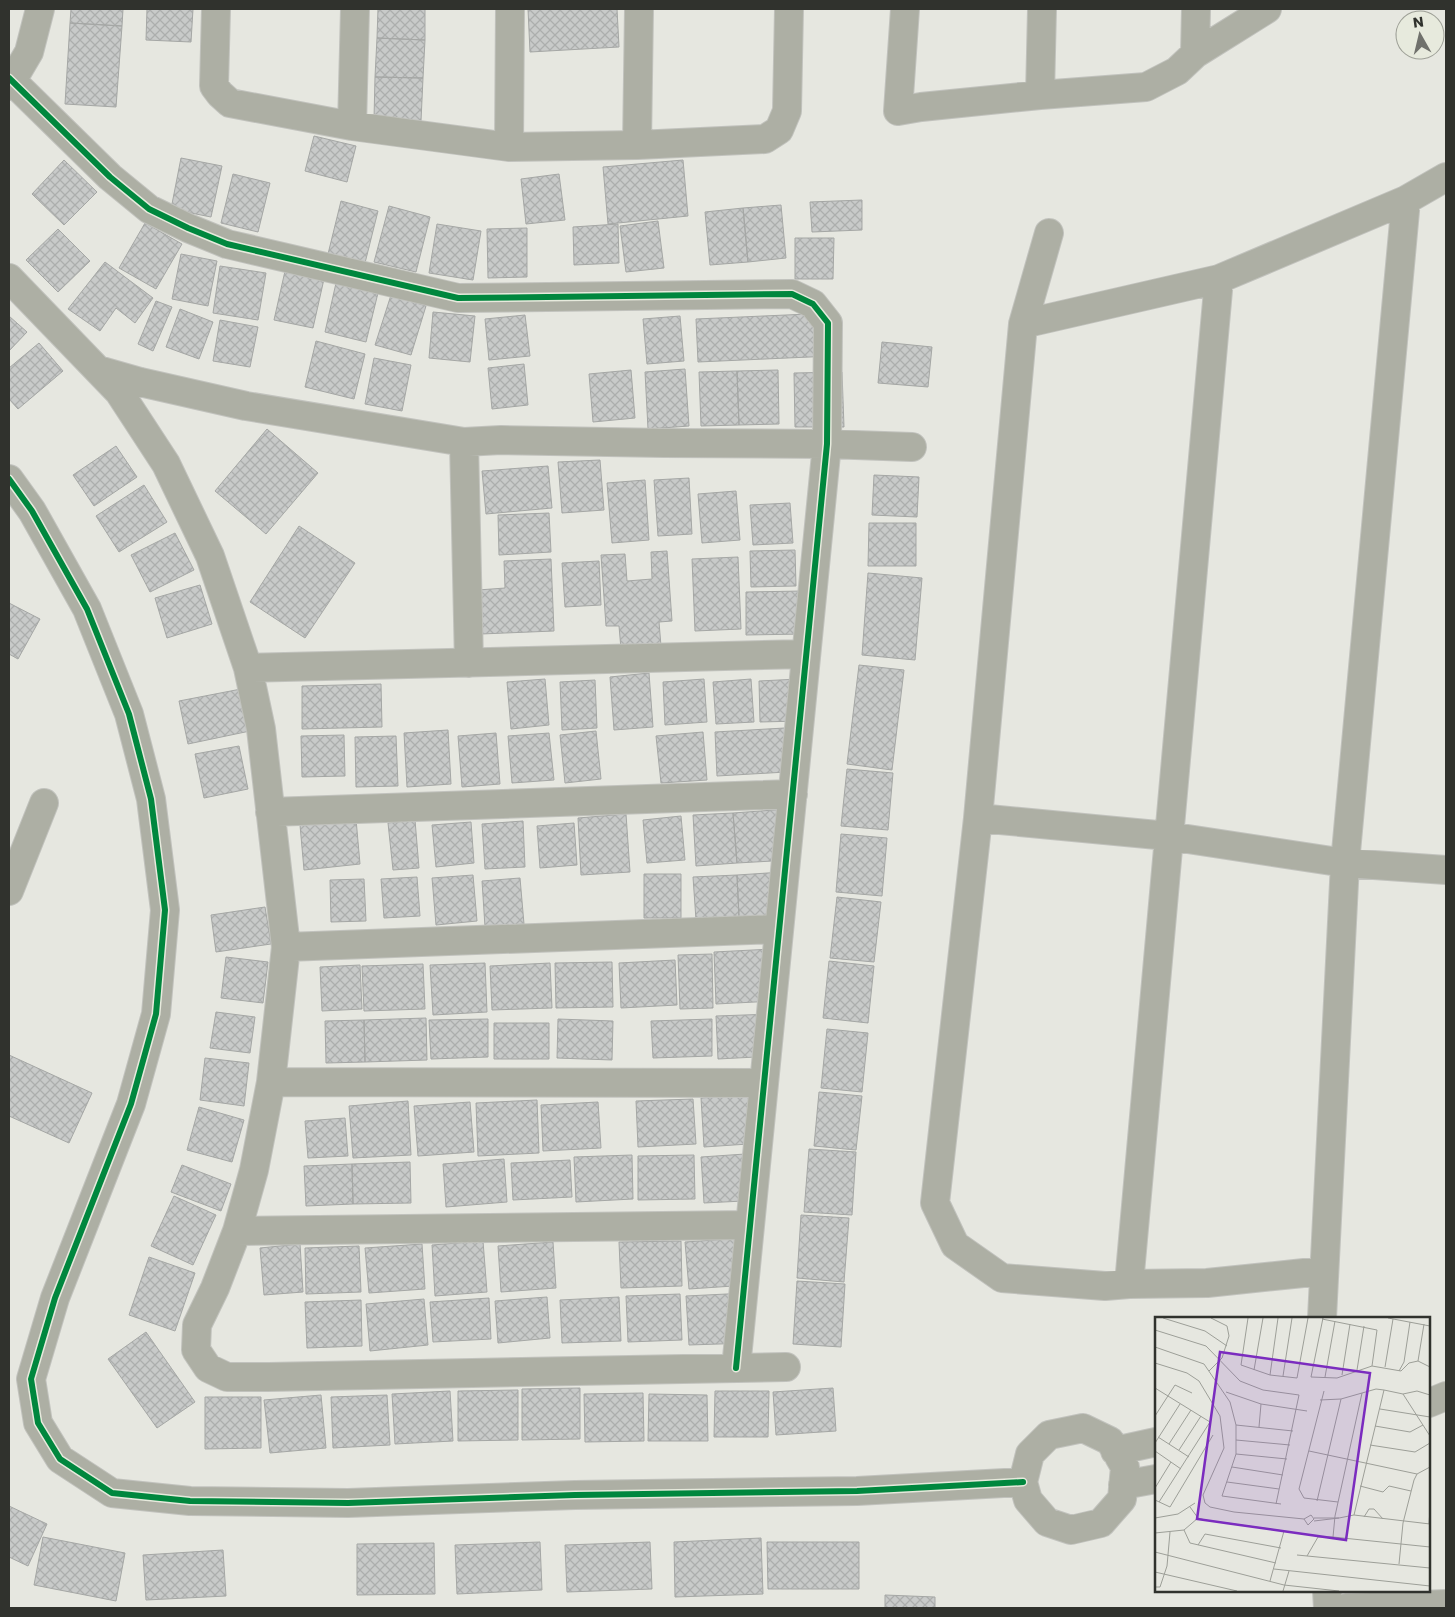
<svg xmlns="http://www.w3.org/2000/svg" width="1455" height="1617" viewBox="0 0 1455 1617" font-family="Poppins,sans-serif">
  <defs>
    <pattern id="building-cross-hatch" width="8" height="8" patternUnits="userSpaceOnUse" patternTransform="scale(1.25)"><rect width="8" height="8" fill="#c8cac9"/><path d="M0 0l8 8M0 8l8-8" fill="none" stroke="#acaead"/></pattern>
  </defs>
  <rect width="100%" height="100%" fill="#e6e7e0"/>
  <path fill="url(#building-cross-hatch)" stroke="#a5a7a5" d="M71,9h52l-1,17 -52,-3z
    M147,9h46l-2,33 -45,-2z
    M378,9h47v31l-48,-2z
    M528,9h89l2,38 -89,5z
    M70,23l52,3 -6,81 -51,-3z
    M377,38l48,2 -2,38 -48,-1z
    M375,77l48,1 -2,43 -47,-2z
    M314,136l42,10 -9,36 -42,-11z
    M181,158l41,8 -11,51 -40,-8z
    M64,160l33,32 -33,33 -32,-31z
    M683,160l5,56 -80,8 -5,-57z
    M233,174l37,9 -12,49 -37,-9z
    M559,174l6,46 -39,4 -5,-45z
    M862,200v30l-50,2 -2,-30z
    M341,201l37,10 -13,52 -37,-9z
    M781,205l5,53 -38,4 -5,-54z
    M389,206l41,11 -14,55 -42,-10z
    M743,208l5,54 -38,3 -5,-53z
    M658,221l6,47 -38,4 -6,-46z
    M145,223l37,21 -26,45 -37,-21z
    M437,224l44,7 -8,49 -44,-7z
    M618,224l1,39 -45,2 -1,-38z
    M527,228v49l-39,1 -1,-49z
    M58,229l32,32 -32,31 -32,-32z
    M795,238h39l-1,41h-38z
    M181,254l36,7 -9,45 -36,-7z
    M105,262l48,36 -18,25 -19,-15 -16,23 -32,-22z
    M220,266l46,7 -8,47 -45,-7z
    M285,271l39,8 -11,49 -39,-8z
    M336,283l42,10 -12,49 -41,-10z
    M391,295l35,11 -15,49 -36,-10z
    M156,301l16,6 -19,44 -15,-7z
    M180,309l33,13 -14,37 -33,-12z
    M433,312l42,4 -5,46 -41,-4z
    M831,313l1,43 -134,6 -2,-43z
    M525,315l5,41 -41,4 -4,-41z
    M9,316l18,16 -18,19z
    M680,316l4,45 -37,3 -4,-45z
    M220,320l38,7 -8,40 -37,-6z
    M316,341l49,13 -11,45 -49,-12z
    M882,342l50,5 -4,40 -50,-4z
    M39,343l24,28 -45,38 -9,-10v-31z
    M374,358l37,7 -9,46 -37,-7z
    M524,364l4,41 -36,4 -4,-41z
    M685,369l4,57 -41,3 -3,-57z
    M631,370l4,48 -42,4 -4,-48z
    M778,370l1,54 -40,1 -2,-54z
    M737,371l2,54 -38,1 -2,-54z
    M842,372l2,55h-49l-1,-54z
    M267,429l51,44 -52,61 -51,-43z
    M116,446l21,31 -43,29 -21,-31z
    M600,460l4,50 -42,3 -4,-51z
    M548,466l4,42 -66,6 -4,-43z
    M874,475l45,2 -2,40 -45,-2z
    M689,478l3,56 -34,2 -4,-56z
    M645,480l4,60 -37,3 -5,-60z
    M144,485l23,37 -48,30 -23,-36z
    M736,491l4,49 -38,3 -4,-49z
    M790,503l3,40 -40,2 -3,-40z
    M549,513l2,39 -52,3 -1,-40z
    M869,523h47v43h-48z
    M299,526l56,37 -50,75 -55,-36z
    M175,533l19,37 -44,22 -19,-37z
    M795,550l1,36 -45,1 -1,-36z
    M667,551l5,70 -13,1 2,24 -40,3 -2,-23h-13l-5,-71 24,-1 2,27 25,-2 -1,-27z
    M738,557l3,72 -46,2 -3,-72z
    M551,559l3,72 -73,3 -3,-44 27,-2 -1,-27z
    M599,561l2,44 -36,2 -3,-44z
    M868,573l54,5 -7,82 -53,-5z
    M200,585l12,39 -45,14 -12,-40z
    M803,591l1,43 -58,1v-43z
    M9,603l31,16 -22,40 -9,-5z
    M859,665l45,5 -12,100 -45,-6z
    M649,673l4,54 -39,3 -4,-53z
    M545,679l4,46 -38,4 -4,-47z
    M704,679l3,43 -42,3 -2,-43z
    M751,679l3,43 -38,2 -3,-42z
    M799,679l2,42 -41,1 -1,-41z
    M595,680l2,48 -35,2 -2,-48z
    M381,684l1,43 -80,2v-43z
    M241,689l9,42 -62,13 -9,-43z
    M802,727l2,44 -87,5 -2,-44z
    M448,730l3,54 -44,3 -3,-54z
    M596,731l5,48 -36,4 -5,-48z
    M703,732l4,48 -46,3 -5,-47z
    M496,733l4,51 -38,3 -4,-51z
    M549,733l5,47 -42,3 -4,-47z
    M344,735l1,41 -43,1 -1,-41z
    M396,736l2,50 -42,1 -1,-50z
    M239,746l9,43 -44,9 -9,-44z
    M847,769l46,4 -5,57 -47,-4z
    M788,809l3,51 -54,3 -4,-50z
    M733,813l4,50 -41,3 -3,-51z
    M626,814l4,58 -49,3 -3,-57z
    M681,816l4,44 -38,3 -4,-43z
    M356,819l4,45 -56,6 -4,-45z
    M415,820l4,48 -26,2 -5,-47z
    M523,821l2,46 -40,2 -3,-45z
    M471,822l3,41 -38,4 -4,-42z
    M574,823l3,42 -37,3 -3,-42z
    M841,834l46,4 -5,58 -46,-4z
    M783,872l2,42 -46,3 -2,-42z
    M644,874h37v44h-37z
    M473,875l4,46 -41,4 -4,-47z
    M737,875l2,42 -43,3 -3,-43z
    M417,877l3,39 -36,2 -3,-39z
    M520,878l4,46 -39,3 -3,-46z
    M364,879l2,42 -35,1 -1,-42z
    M837,897l44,5 -7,60 -44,-4z
    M265,907l6,37 -55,8 -5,-37z
    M772,949l3,52 -59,3 -2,-52z
    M712,954l1,54 -33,1 -2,-54z
    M226,957l42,5 -5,41 -42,-5z
    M675,960l2,45 -56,3 -2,-45z
    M829,961l45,5 -6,57 -45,-5z
    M612,962l1,45 -57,1 -1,-45z
    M485,963l2,49 -54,3 -3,-50z
    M550,963l2,45 -60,2 -2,-44z
    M423,964l2,45 -61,2 -2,-45z
    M360,965l2,44 -40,2 -2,-44z
    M216,1012l39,5 -5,36 -40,-5z
    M773,1014l2,42 -57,3 -2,-43z
    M426,1018l1,42 -62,2 -1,-42z
    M488,1019v38l-57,2 -2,-39z
    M558,1019l55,2 -1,39 -55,-2z
    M712,1019v37l-59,2 -2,-37z
    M364,1020l1,42 -39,1 -1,-42z
    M494,1023h55v36h-55z
    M827,1029l41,4 -6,59 -41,-4z
    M9,1055l83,38 -23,50 -60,-27z
    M205,1058l44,5 -5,43 -44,-6z
    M819,1092l43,4 -6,54 -42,-4z
    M760,1094l3,49 -59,4 -3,-49z
    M693,1099l3,45 -58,3 -2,-46z
    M537,1100l2,53 -61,3 -2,-53z
    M408,1101l3,54 -58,3 -4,-52z
    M470,1102l4,50 -56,4 -4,-50z
    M598,1102l3,46 -58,3 -2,-46z
    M199,1107l45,13 -12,42 -45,-12z
    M345,1118l3,38 -40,2 -3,-37z
    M809,1149l47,3 -4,63 -48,-3z
    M760,1153l3,47 -59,3 -3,-46z
    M632,1155l1,44 -57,3 -2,-45z
    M694,1155l1,44 -57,1v-44z
    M504,1159l3,43 -61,5 -3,-43z
    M570,1160l2,37 -59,3 -2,-37z
    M410,1162l1,41 -58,1 -1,-40z
    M352,1164l1,40 -47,2 -2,-40z
    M182,1165l49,19 -10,27 -50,-19z
    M174,1196l42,19 -23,50 -42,-19z
    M801,1215l48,3 -5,64 -47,-4z
    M744,1238l4,47 -59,4 -4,-47z
    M483,1241l4,51 -52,4 -3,-51z
    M681,1241l1,45 -61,2 -2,-46z
    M553,1242l3,46 -55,4 -3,-46z
    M300,1244l3,48 -39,3 -4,-47z
    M422,1244l3,45 -56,4 -4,-45z
    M359,1246l2,46 -55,2 -1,-46z
    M149,1257l46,16 -20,58 -46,-16z
    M797,1281l48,3 -4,63 -48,-3z
    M747,1293l2,50 -60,2 -3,-49z
    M680,1294l2,46 -54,2 -2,-46z
    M547,1297l3,41 -52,5 -3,-42z
    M619,1297l2,44 -59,2 -2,-43z
    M489,1298l2,41 -58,3 -3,-40z
    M424,1299l4,46 -58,6 -4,-47z
    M361,1300l1,46 -55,2 -2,-46z
    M146,1332l49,70 -38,26 -49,-69z
    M580,1388v51l-58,1v-51z
    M833,1388l3,43 -60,4 -3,-43z
    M518,1390v50l-60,1v-50z
    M450,1391l3,50 -58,3 -3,-50z
    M715,1391h54l-1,46h-54z
    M643,1393l1,48 -59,1 -1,-48z
    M649,1394l58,1 1,46h-60z
    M321,1395l5,53 -56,5 -6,-53z
    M387,1395l3,50 -57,3 -2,-51z
    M205,1397h56v51l-56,1z
    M9,1506l38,18 -19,42 -19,-9z
    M43,1537l82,16 -9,48 -82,-16z
    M761,1538l2,56 -88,3 -1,-55z
    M540,1542l2,48 -85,4 -2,-49z
    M650,1542l2,47 -85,3 -2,-47z
    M767,1542h92v47h-91z
    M434,1543l1,51 -78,1v-51z
    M223,1550l3,46 -80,4 -3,-45z
    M885,1595l50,2v11h-50z"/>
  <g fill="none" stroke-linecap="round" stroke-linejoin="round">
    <defs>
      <path id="minor" d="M216,9l-2,77 6,8 10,9 122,23 157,21 128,-2 128,-6 14,-9 8,-19 2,-102
        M905,9l-7,102 23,-4 119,-12 106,-8 31,-16 18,-17 72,-45
        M1195,54l1,-45
        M9,78l101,99 39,32 39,19 39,16 231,54 334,-4 21,10 15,19 -1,121 -91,924
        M9,86l20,-34 11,-43
        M1040,95l2,-86
        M352,126l3,-117
        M637,145l2,-136
        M509,147l1,-138
        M1049,233l-26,91 -45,494 -43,385 20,42 47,33 103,8 24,-2 78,-1 116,-12
        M9,278l110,114 47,72 44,92 38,112 13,61 25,218 -15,135 -17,88 -17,61 -22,57 -18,37 -1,25 12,18 19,9h41l518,-10
        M1023,324l196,-45 187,-79 40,-23
        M98,370l42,12 106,24 218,36 37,-2 163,3 163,1 85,3
        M464,442l5,221
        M9,479l23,32 55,98 42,105 22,85 14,111 -9,104 -25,90 -76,194 -24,81 7,44 22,36 52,34 78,8 158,2 227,-8 282,-4 166,-9
        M248,668l558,-14
        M270,812l523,-18
        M978,818l190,18 177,27 101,7
        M9,891l35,-88
        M286,947l493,-18
        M271,1082l493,1
        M237,1231l513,-6
        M1129,1284l90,-1005
        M1322,1318l23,-455 61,-663
        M1429,1403l17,-7
        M1083,1428l27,13 15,26 -3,32 -21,24 -30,7 -24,-8 -19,-22 -5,-18 7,-28 19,-19z
        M1115,1451l41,-9
        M1123,1485l33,-6
        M1327,1591l1,17
        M1346,1608l100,-4"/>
    </defs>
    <use href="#minor" stroke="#c1c2bd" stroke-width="30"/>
    <use href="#minor" stroke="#adafa4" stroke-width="28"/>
    <defs>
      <path id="cycleway" d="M9,78l101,99 39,32 39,19 39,16 231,54 334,-4 21,10 15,19 -1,121 -91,924
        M9,479l23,32 55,98 42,105 22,85 14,111 -9,104 -25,90 -76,194 -24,81 7,44 22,36 52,34 78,8 158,2 227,-8 282,-4 166,-9"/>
    </defs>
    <use href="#cycleway" stroke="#e7eadd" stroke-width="9"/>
    <use href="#cycleway" stroke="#00873e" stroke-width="6"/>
  </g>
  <g transform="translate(1155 1317)">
    <rect width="275" height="275" fill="#e6e7e0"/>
    <path fill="none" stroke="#9d9f98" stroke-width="1" d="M8,1l42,13 22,15M93,1l-7,47 29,10 27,3 11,-60M168,1l-12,59 26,1 35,-12 29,5 8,-8 9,-2 12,6M233,1l42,8M167,2l55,11 -5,36M0,13l51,16 34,35 23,9 36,5 -23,109M0,30l49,17 26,38 6,23v29l-14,42 59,8M263,44l6,-37M0,46l32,10 12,8 21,35 4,32 -21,47 2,8 5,4 24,5 70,7 7,-4 3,4 -6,6 -4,-6M230,50l8,-48M99,53l9,-52M202,53l7,-44M54,54l13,-13 7,-22 -2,-10 -16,-8M244,54l5,-9 6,-40M115,58l8,-57M187,58l8,-51M128,59l9,-58M170,60l10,-56M0,71l55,34 -51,80M229,73l19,4 27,42M169,74l-25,98 5,9 34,4M71,75l35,12 46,7M207,76l-27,123 -2,21 97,10M248,77l14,-3 13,4M165,83l21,-1 35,-10 8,1 -30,125M225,92l50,8M0,99l20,-31 17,8M81,108l57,6M220,109l35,6 13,-7M104,110l2,-23M3,120l31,20M81,123l54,5M0,126l25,-39M14,127l22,-34M215,128l45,7 15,-9M24,133l22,-34M0,134l26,18M154,134l108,23M81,137l51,5M77,150l51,8M72,165l52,7M205,169l23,6 6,-6 22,5M0,171l16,-26M0,183l15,7 43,-72M162,184l24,-102M35,190l8,11 7,2 79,11 -14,50M209,200l5,-8h5l9,10M0,201l23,-4 17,-11M159,201h25l-25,3M184,201l15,-3 76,9M274,207l1,-15M29,213l6,13 86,20M0,216l29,-3 14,-12M43,228l7,-11 76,14M0,235l129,33 55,6M142,238l133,13M152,239l11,-19h15M244,247l4,-41 11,-43 3,-6 13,-7M119,252l156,17M0,255l82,19M0,270h5l7,-21 3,-34M128,274l6,-20"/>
    <path fill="#7b2cbf" fill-opacity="0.15" stroke="#7b2cbf" stroke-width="2.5" d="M65,35l150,21 -24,167 -149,-21z"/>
    <rect width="275" height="275" fill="none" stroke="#30322d" stroke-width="2.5"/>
  </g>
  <rect width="1455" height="1617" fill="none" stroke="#30322d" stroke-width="20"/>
  <g transform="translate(1420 35) rotate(352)"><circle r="24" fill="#e7eadd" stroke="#9ea097"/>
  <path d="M0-4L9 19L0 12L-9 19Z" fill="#70716c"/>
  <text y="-8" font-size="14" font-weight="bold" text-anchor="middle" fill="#30322d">N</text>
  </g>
</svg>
